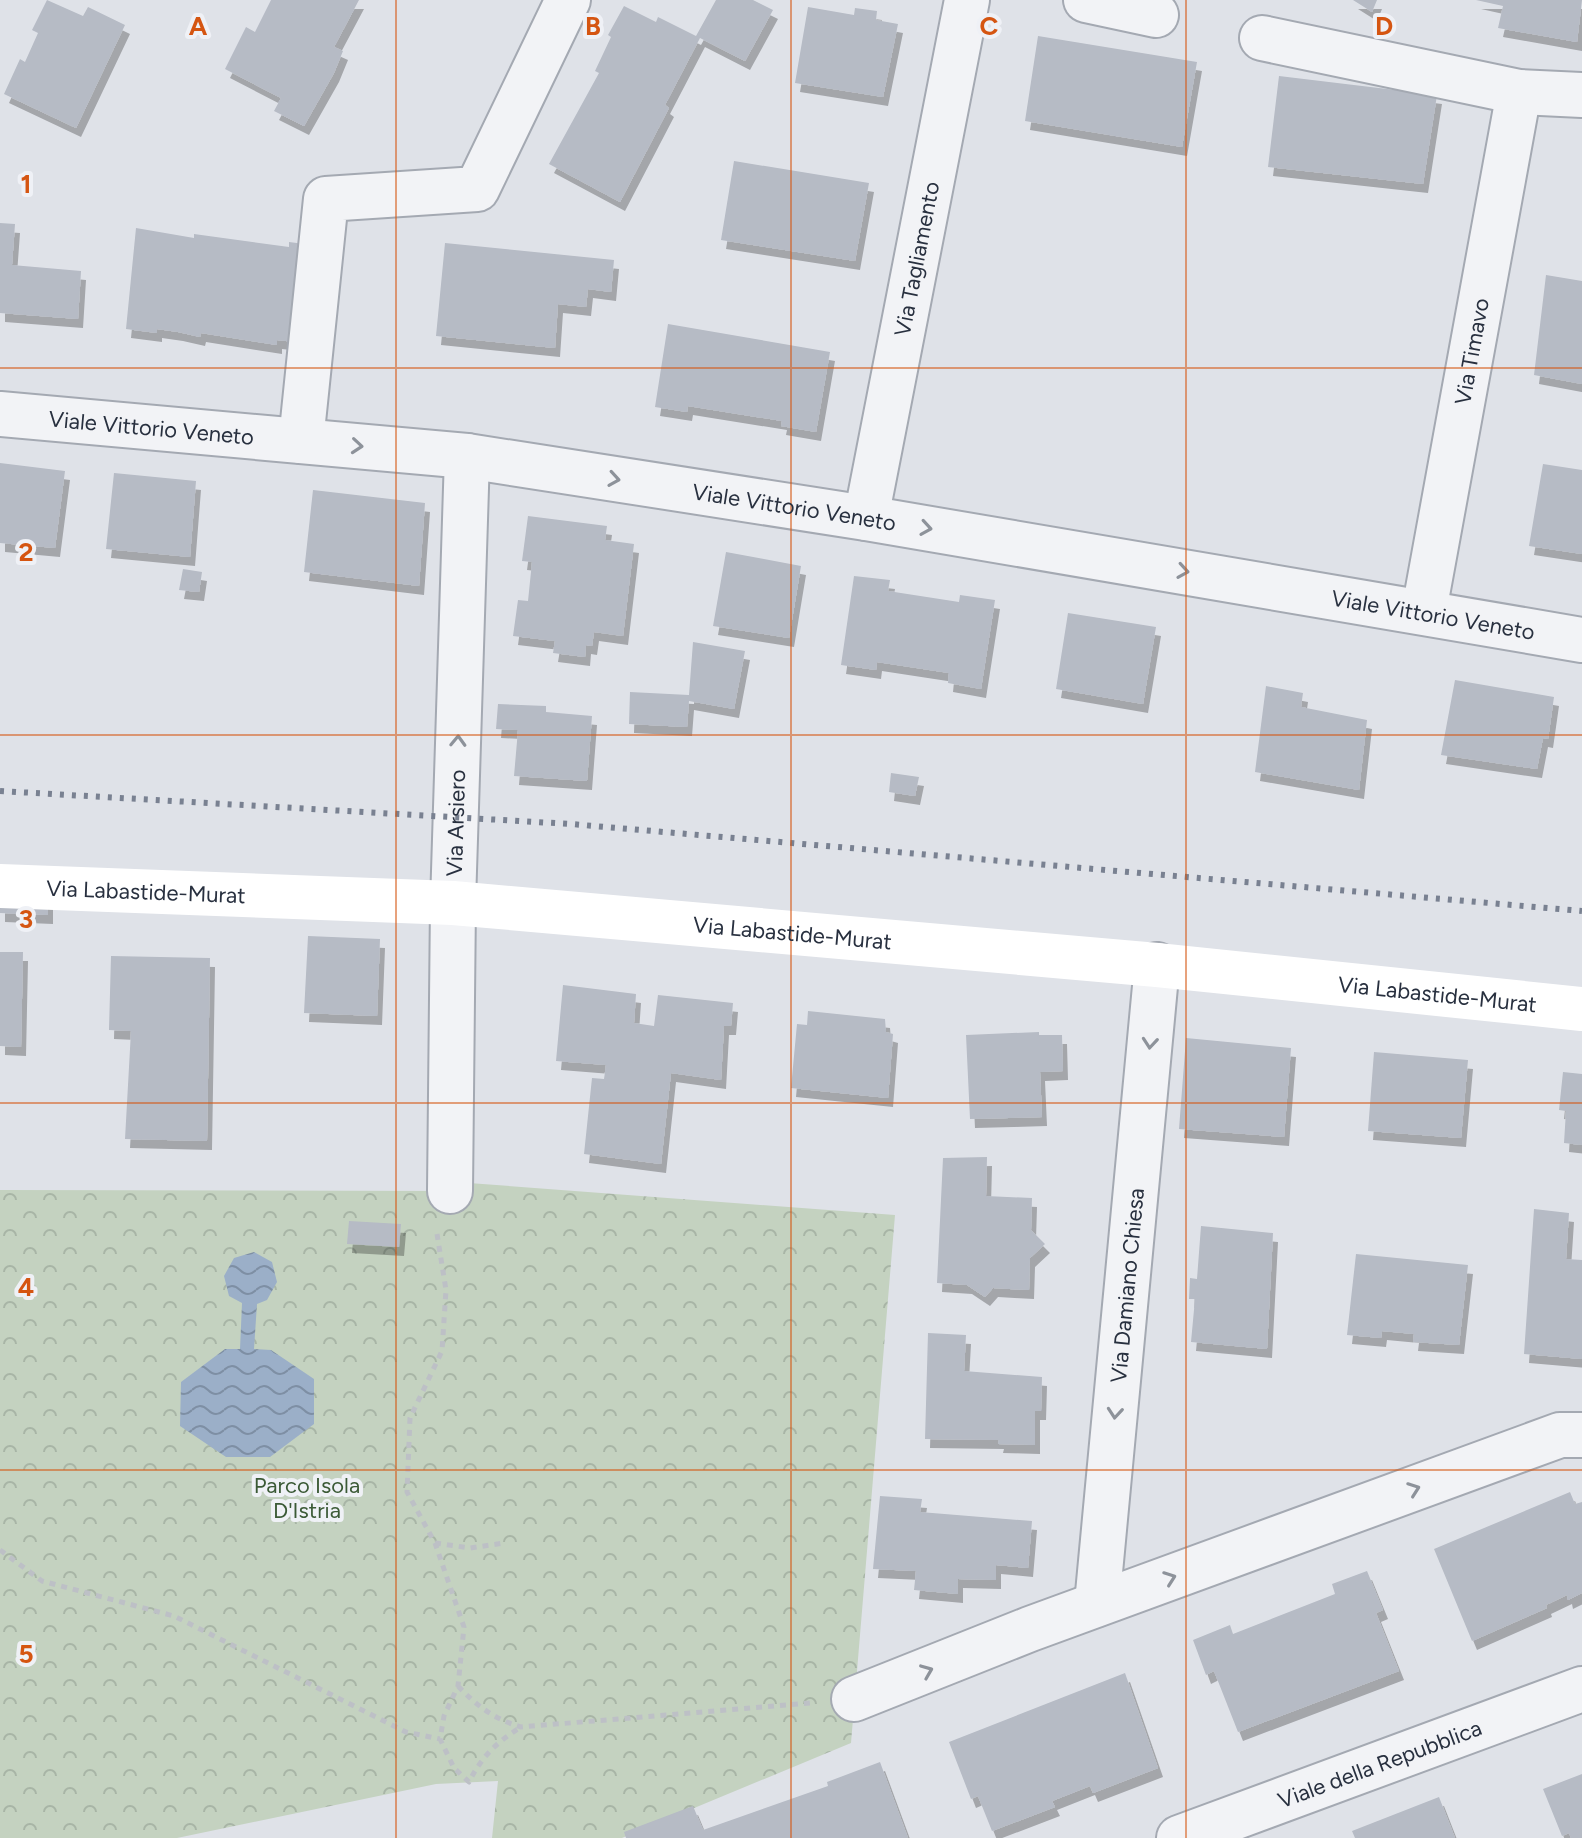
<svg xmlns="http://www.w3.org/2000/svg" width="1582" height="1838" viewBox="0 0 1582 1838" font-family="Figtree,sans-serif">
  <defs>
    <pattern id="forest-crowns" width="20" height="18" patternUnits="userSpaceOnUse" patternTransform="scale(2)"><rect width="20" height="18" fill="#c4d2c0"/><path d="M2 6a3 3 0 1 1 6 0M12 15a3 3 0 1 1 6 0" fill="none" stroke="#a8b5a6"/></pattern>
    <pattern id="water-waves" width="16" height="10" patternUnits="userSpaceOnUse" patternTransform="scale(2)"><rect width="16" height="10" fill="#9bafc8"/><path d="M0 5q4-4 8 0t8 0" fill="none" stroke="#7e8fa4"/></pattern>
    <filter id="shadow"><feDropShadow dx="5" dy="9" stdDeviation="0" flood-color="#0004"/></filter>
  </defs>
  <rect width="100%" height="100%" fill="#dfe2e8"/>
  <path fill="url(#forest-crowns)" d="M469,1183l426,32 -44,528 -229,95h-130l6,-57 -62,3 -259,54h-177v-648l450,1z"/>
  <path fill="url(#water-waves)" d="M254,1252l18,10 5,20 -10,18 -10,4 -3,45 17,1 43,29v45l-44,33h-44l-46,-31 1,-44 44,-33h15l2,-46 -13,-7 -5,-20 10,-18z"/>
  <path fill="#b6bbc5" filter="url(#shadow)" d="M47,0l36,16 5,-9 37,18 -49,103 -72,-34 16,-35 5,3 13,-29 -6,-3z
    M271,0h88l-25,47 9,4 -9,22 -30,53 -30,-15 7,-13 -56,-29 21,-42 9,5z
    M716,0h37l20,10 -28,51 -45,-23 -35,67 4,3 -49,94 -71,-38 50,-91 -4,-2 16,-34 -3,-2 16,-29 32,16 2,-5 38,19z
    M1353,0h24l-5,12z
    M1476,0h106l-5,42 -79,-14 5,-22z
    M808,7l46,8 1,-7 22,3 -1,9 22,4 -15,73 -88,-14z
    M1038,36l159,26 -15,85 -157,-26z
    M1279,76l158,19 -14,89 -155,-17z
    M734,161l135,22 -14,78 -134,-21z
    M0,223l15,1 -3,41 69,6 -3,48 -78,-6z
    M136,228l58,10v-4l95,13v-5l31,4 -16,97 -27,-3v5l-76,-12 -1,4 -22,-5 -21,-3v4l-31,-4z
    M445,243l169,17 -3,32 -23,-3 -2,18 -28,-3 -3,44 -119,-12z
    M1546,275l36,6v103l-48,-9z
    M668,324l162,28 -14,80 -35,-6 1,-5 -94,-15 -1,6 -32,-5z
    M0,463l65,8 -10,77 -55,-5z
    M1543,464l39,6v84l-53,-8z
    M114,473l82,8 -6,76 -84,-8z
    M313,490l112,13 -6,83 -115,-14z
    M528,516l79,10 -2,14 29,4 -11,92 -29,-4 -2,14 -6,-1 -1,12 -32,-4 2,-12 -42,-5 5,-36 10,1 4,-39 -10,-1z
    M726,552l75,14 -12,72 -76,-12z
    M183,569l19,3 -3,20 -20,-2z
    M854,576l36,4 -2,11 71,11 1,-7 35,5 -14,89 -33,-6 1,-10 -72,-11 -1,8 -35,-5z
    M1068,613l88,14 -13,77 -87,-15z
    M693,642l52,9 -11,58 -45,-8 -2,26 -58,-3 1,-32 59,3z
    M1455,680l99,17 -6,42 -5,-1 -6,31 -96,-14z
    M1266,686l37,7 -2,14 66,13 -8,70 -104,-18z
    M498,704l48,2v6l46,4 -5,65 -73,-5 4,-46 -22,-1z
    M891,773l28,4 -4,19 -26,-4z
    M0,898l48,2v15l-48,-2z
    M308,936l72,3 -3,77 -73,-3z
    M0,952h23l-2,95 -21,-1z
    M111,956l99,2 -3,183 -82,-2 6,-108 -22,-1z
    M563,985l73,9 -2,29 20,3 4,-31 75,8 -2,23h-7l-3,54 -50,-7 -10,91 -77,-10 8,-76 12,1 2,-14 -50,-4z
    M808,1011l77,8 1,13 7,2 -5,64 -97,-10 6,-64 10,1z
    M1039,1032v3h23l1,36 -23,1 2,45 -72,2 -4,-84z
    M1186,1038l105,10 -7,89 -105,-8z
    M1374,1052l94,8 -7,78 -93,-7z
    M1563,1072l19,2v71l-18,-2 2,-32 -7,-1z
    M987,1157l-1,39 46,2 -1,32 14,14 -15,14 -1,32 -36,-2 -8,9 -18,-12 -30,-2 6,-125z
    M1534,1209l35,4 -3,46 16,1v99l-58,-5z
    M349,1221l52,3 -2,23 -52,-3z
    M1201,1226l72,7 -6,116 -76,-7 4,-43h-6l1,-21 7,1z
    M1356,1254l112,11 -9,80 -46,-3 1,-8 -32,-3 -1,7 -34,-3z
    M928,1333l38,2 -2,36 78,6 -1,34h-6v34l-37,-1 1,-4 -74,-1z
    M1570,1492l5,12 7,-2v91l-14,7 -1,-5 -21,10 1,3 -75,33 -38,-92z
    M880,1496l42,3 -2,13 112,9 -4,47 -32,-3v15l-38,-1v15l-44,-4 2,-19 -43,-2z
    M1367,1571l16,39 -7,3 23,58 -161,61 -24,-61 -8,4 -13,-35 37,-15 3,9 102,-40 -3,-10z
    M1125,1673l33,95 -65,25 -3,-7 -38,15 3,6 -63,24 -14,-35 -7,3 -22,-57z
    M880,1762l28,76h-282l-2,-6 69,-26 10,24 125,-44 -1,-4z
    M1582,1774v64h-11l-2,-5 -7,3 -19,-47z
    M1439,1797l16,41h-100l-3,-7z"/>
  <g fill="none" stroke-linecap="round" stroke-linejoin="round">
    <defs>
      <g id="street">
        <path d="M1086,0l70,15"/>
        <path d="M1262,38l257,54 63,3"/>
        <path id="s1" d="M0,414l467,42 399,62 716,122"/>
        <path d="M301,441l25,-242 151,-10 91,-189"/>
        <path id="s2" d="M866,518l101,-518"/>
        <path id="s3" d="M1424,611l95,-519"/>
        <path id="s4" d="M450,1191l3,-288 14,-447"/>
        <path id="s5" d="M1097,1604l60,-639"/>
        <path d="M854,1699l176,-70 530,-194h22"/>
        <path id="s6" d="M1179,1838l403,-149"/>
      </g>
    </defs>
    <use href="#street" stroke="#a4a9b2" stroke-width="48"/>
    <path stroke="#bdc0c6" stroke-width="5" stroke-dasharray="6 6" stroke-linecap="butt" d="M437,1234l9,56 -4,61 -32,67 -3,74 28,51 29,84 -6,59 -14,30 -4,23 14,29 15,14c13,-26 28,-40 52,-55
      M435,1543l35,5 34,-5
      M0,1550l42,31 132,35 232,116 34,7
      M458,1686c19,20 36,33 63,41l289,-24"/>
    <use href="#street" stroke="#f2f3f6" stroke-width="44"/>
    <path stroke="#fff" stroke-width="44" id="s7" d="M0,886l453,17 704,62 425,44"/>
    <path stroke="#798191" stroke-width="6" stroke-dasharray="4 8" stroke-linecap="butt" d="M0,791l571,33 1011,87"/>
  </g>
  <defs><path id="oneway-chevron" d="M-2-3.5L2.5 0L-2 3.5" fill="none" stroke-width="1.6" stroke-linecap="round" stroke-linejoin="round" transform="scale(2)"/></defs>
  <g stroke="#8d929a">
    <use href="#oneway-chevron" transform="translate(357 446) rotate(5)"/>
    <use href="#oneway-chevron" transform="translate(614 479) rotate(9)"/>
    <use href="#oneway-chevron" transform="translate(926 528) rotate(9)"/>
    <use href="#oneway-chevron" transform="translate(1183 571) rotate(9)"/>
    <use href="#oneway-chevron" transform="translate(458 741) rotate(-88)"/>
    <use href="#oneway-chevron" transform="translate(1150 1043) rotate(95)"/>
    <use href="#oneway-chevron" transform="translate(1115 1413) rotate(95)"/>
    <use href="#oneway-chevron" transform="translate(1414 1489) rotate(-20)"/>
    <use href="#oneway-chevron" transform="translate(1170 1578) rotate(-20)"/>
    <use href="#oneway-chevron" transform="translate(927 1671) rotate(-22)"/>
  </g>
  <path fill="none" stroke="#d55511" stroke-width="2" stroke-opacity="0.55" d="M396,0v1838M791,0v1838M1186,0v1838M0,368h1582M0,735h1582M0,1103h1582M0,1470h1582"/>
  <g text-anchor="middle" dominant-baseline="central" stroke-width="8" stroke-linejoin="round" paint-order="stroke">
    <g font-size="22" fill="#28303f" stroke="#eff1f6">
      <text stroke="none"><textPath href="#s2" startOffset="264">Via Tagliamento</textPath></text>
      <text stroke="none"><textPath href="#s3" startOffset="264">Via Timavo</textPath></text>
      <text stroke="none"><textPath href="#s1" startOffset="152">Viale Vittorio Veneto</textPath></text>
      <text stroke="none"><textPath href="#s1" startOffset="800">Viale Vittorio Veneto</textPath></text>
      <text stroke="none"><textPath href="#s1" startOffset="1448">Viale Vittorio Veneto</textPath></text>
      <text stroke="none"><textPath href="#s4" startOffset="368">Via Arsiero</textPath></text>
      <text stroke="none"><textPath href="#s7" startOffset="146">Via Labastide-Murat</textPath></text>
      <text stroke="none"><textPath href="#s7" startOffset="794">Via Labastide-Murat</textPath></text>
      <text stroke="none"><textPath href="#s7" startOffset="1442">Via Labastide-Murat</textPath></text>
      <text stroke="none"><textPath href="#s5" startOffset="320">Via Damiano Chiesa</textPath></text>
      <text stroke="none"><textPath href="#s6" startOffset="214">Viale della Repubblica</textPath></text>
    </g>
    <g font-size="22" fill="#3b5a36" stroke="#eff1f6">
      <text x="307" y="1485">Parco Isola<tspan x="307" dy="25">D'Istria</tspan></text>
    </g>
  </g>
  <g font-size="26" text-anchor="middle" font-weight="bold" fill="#d55511" stroke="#eff1f6" stroke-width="8" stroke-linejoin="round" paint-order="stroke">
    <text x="198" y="35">A</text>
    <text x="593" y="35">B</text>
    <text x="989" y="35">C</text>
    <text x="1384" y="35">D</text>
    <text x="26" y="193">1</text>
    <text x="26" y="561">2</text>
    <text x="26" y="928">3</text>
    <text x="26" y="1296">4</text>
    <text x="26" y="1663">5</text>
  </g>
</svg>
